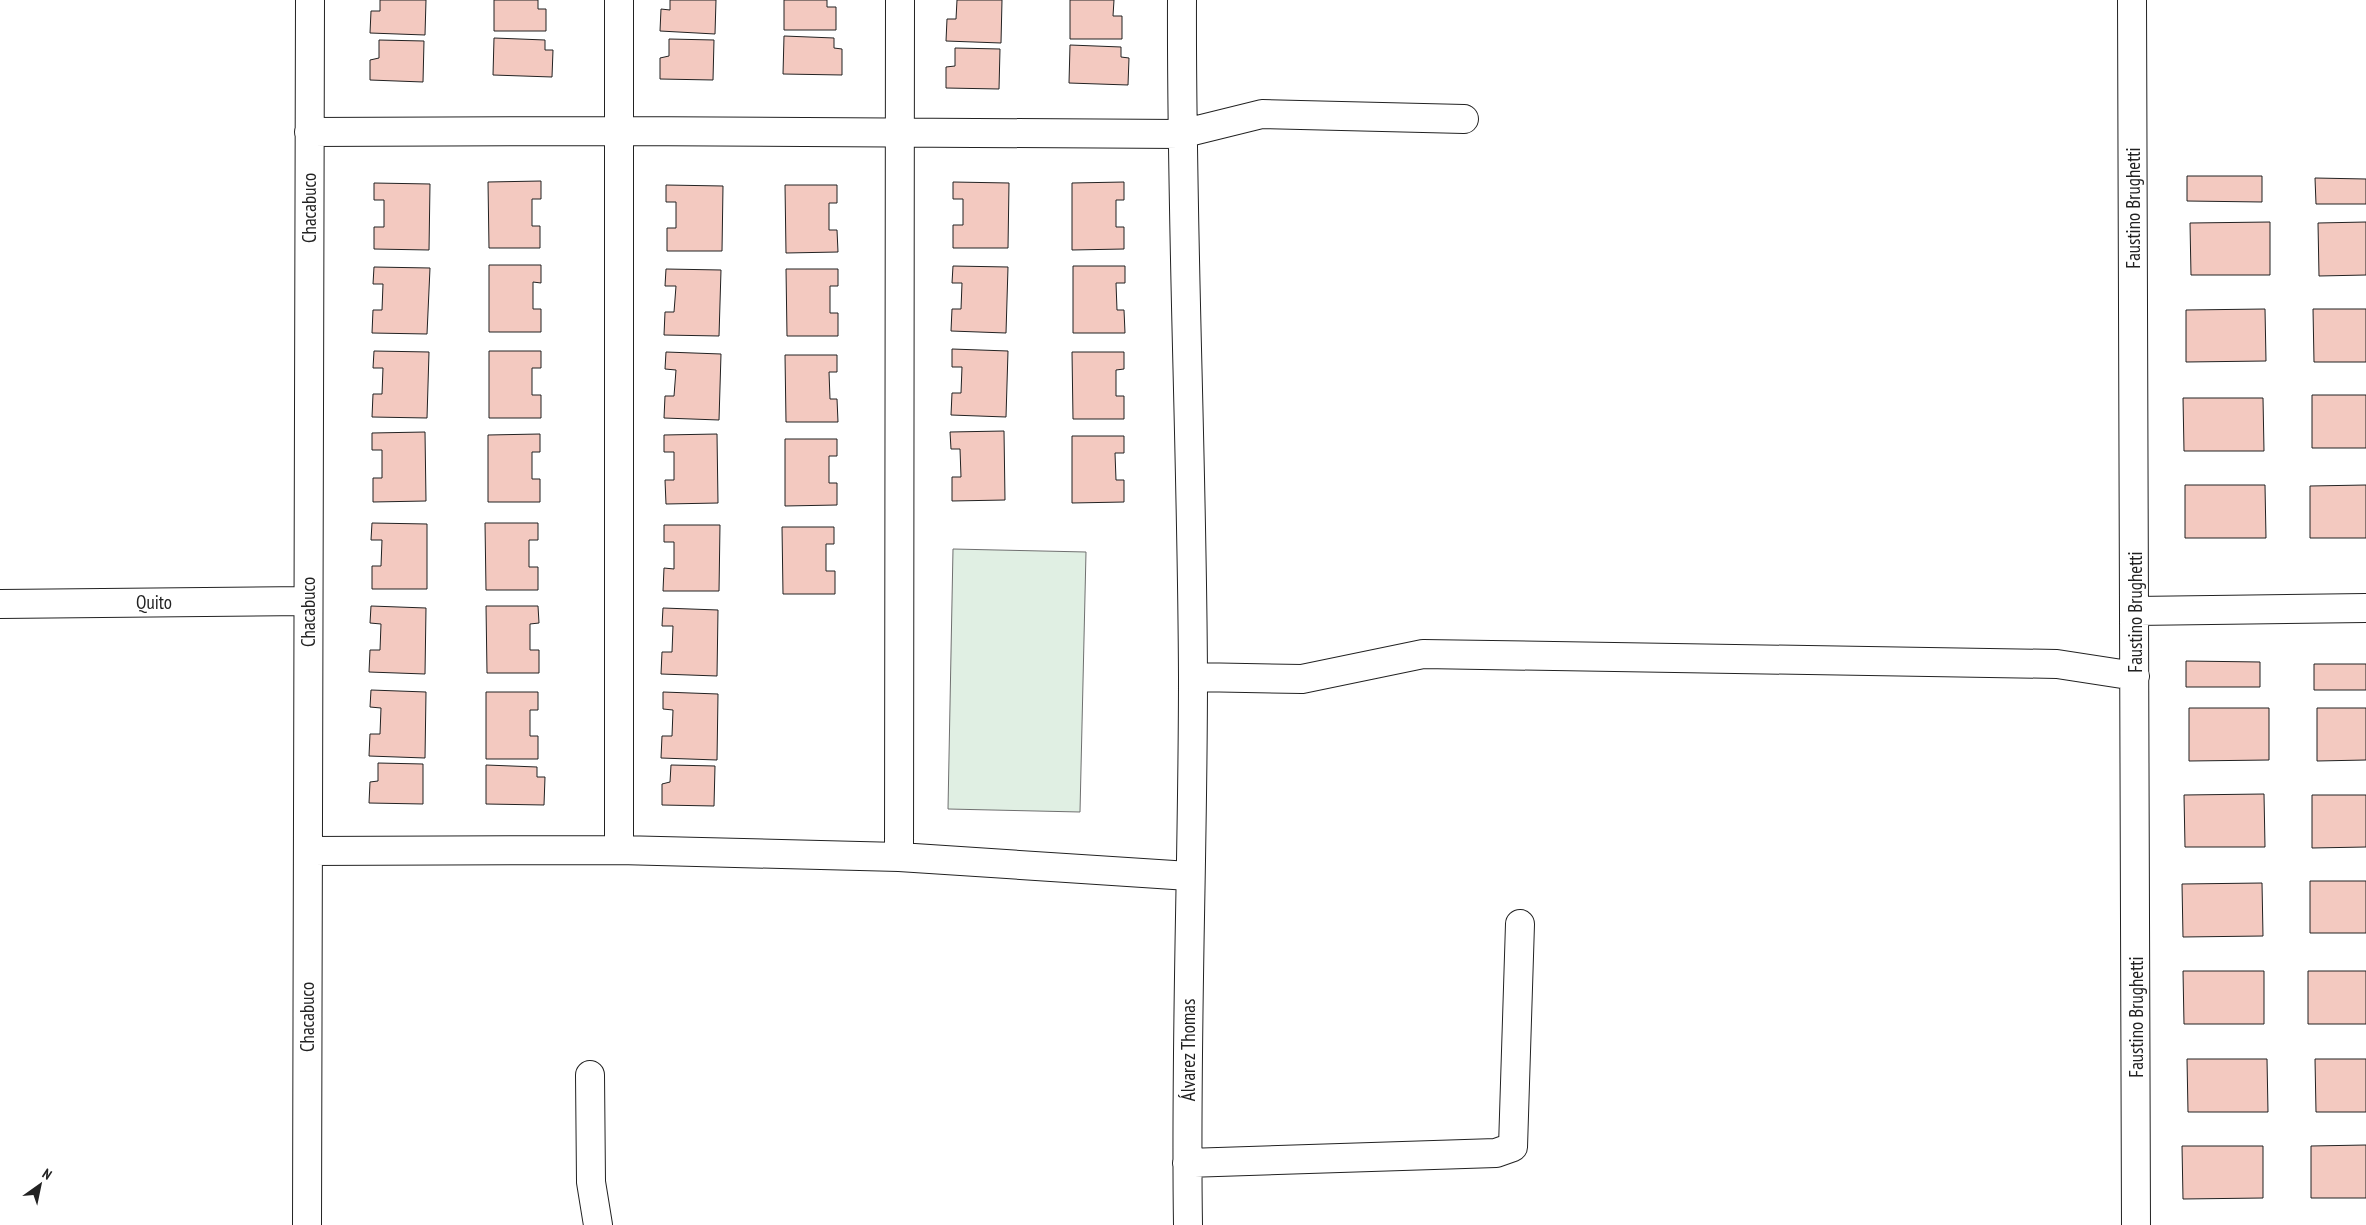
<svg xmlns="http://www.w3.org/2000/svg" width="2366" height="1225" viewBox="0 0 2366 1225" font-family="'PT Sans Narrow',sans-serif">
  <rect width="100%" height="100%" fill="#fff"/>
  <path fill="#e0efe3" stroke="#6f6f6f" d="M953,549l133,3 -6,260 -132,-3z"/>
  <path fill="#f3c9c0" stroke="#222" d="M380,0h46l-1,35 -55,-2 1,-22h9z
    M494,0h44v9h8v22h-52z
    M670,0h46l-1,34 -55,-3 1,-22 9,1z
    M784,0h43v7h9v23h-52z
    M957,0h45l-1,43 -55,-2 1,-22h9z
    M1070,0h44l-1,16h9v23h-52z
    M784,36l50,2v10l8,1v26l-59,-1z
    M494,38l51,2v10h8l-1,27 -59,-2z
    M669,39l45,1 -1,40 -53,-1v-21l9,-2z
    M379,40l45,1 -1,41 -53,-2v-20l9,-2z
    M1070,45l51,2v10l8,1 -1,27 -59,-2z
    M955,48l45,1 -1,40 -53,-1v-21l9,-1z
    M2187,176h75v26l-75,-1z
    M2315,178l51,1v25h-50z
    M541,181v18h-9v27h8v22h-51l-1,-66z
    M953,182l56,1 -1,65h-55v-23h10v-26h-10z
    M1124,182v18h-8v27h8v22l-52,1v-67z
    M374,183l56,1 -1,66 -55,-1v-22h10v-27h-10z
    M666,185l57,1 -1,65h-55v-23h9v-26h-10z
    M785,185h52v18h-8v27h8l1,22 -52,1z
    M2270,222v53h-79l-1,-52z
    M2366,222v53l-47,1 -1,-53z
    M489,265h52v18l-8,-1v27h8v23h-52z
    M953,266l55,1 -2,66 -55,-2 1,-22h9l1,-26h-10z
    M1073,266h52v17h-9l1,27h7l1,23h-52z
    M374,267l56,1 -3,66 -55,-1 1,-23h9l1,-26h-10z
    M666,269l55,1 -2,66 -55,-1 1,-23h9l2,-26h-11z
    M786,269h52v17h-8v27h8v23h-51z
    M2265,309l1,52 -80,1v-52z
    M2313,309h53v53h-52z
    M952,349l56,2 -2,66 -55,-2 1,-22h9l1,-26h-10z
    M374,351l55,1 -2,66 -55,-1 1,-23h9l1,-26h-10z
    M489,351h52v17h-9v27h9v23h-52z
    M666,352l55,2 -2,66 -55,-2 1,-22h9l2,-26 -11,-1z
    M1072,352h52v17l-8,1v26h8v23h-51z
    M785,355h52v17h-8l1,27h7l1,23h-52z
    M2312,395h54v53h-54z
    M2183,398h80l1,53h-80z
    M1004,431l1,69 -53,1v-24h9l-1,-28h-9l-1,-17z
    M425,432l1,69 -53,1v-24h9v-28h-10v-17z
    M540,434v18h-8v27h8v23h-52v-67z
    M717,434l1,69 -52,1 -1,-24h9v-28h-10v-17z
    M1072,436h52v17h-9l1,27h8v22l-52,1z
    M785,439h52v17h-8v27h8v22l-52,1z
    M2185,485h80l1,53h-81z
    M2366,485v53h-56v-52z
    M372,523l55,1v65h-55v-23h9l1,-26h-11z
    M485,523h53v17h-9v27h9v23h-52z
    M664,525h56l-1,66h-56l1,-23 10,1v-27h-10z
    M782,527h52v17h-8v27h9v23h-52z
    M371,606l55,2 -1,66 -56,-2 1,-22h10l1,-26 -11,-1z
    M486,606h52l1,17 -9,1v26h9v23h-52z
    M663,608l55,2 -1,66 -56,-2 1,-22h10l1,-26h-11z
    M2186,661l74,1v25h-74z
    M2314,664h52v26h-52z
    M371,690l55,2 -1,66 -56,-2 1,-22h10l1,-26 -11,-1z
    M486,692h52v18h-8v26h8v23h-52z
    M663,692l55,2 -1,66 -56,-2 1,-22h10l1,-26 -10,-1z
    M2189,708h80v52l-80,1z
    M2317,708h49v52l-49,1z
    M378,763l45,1v40l-54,-1 1,-21 8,-1z
    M486,765l51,2v10h8l-1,28 -58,-1z
    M671,765l44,1 -1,40 -52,-1v-21l8,-2z
    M2264,794l1,53h-80l-1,-52z
    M2312,795h54v52l-54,1z
    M2310,881h56v52h-56z
    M2262,883l1,53 -80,1 -1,-53z
    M2183,971h81v53h-80z
    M2308,971h58v53h-58z
    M2187,1059h80l1,53h-80z
    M2315,1059h51v53h-50z
    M2366,1145v53h-55v-52z
    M2182,1146h81v52l-80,1z"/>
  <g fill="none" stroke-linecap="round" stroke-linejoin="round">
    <defs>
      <path id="minor" d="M619,0v850
        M1182,0c-1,226 10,451 11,677 0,183 -8,365 -5,548
        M2132,0l4,1225
        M309,132l311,-1 561,3 81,-20 202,5
        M0,604l308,-3
        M2135,611l231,-3
        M1193,677l109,2 121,-25 634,10 78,12
        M308,851l311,-1 280,7 290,19
        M899,857l1,-857
        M590,1075l1,107 7,43
        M1187,1163l309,-10 17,-6 7,-223
        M307,1225l3,-1225"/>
    </defs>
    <use href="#minor" stroke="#222" stroke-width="30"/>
    <use href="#minor" stroke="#fff" stroke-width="28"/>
  </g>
  <g text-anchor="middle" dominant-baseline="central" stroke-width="4" stroke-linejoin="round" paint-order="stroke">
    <g font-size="19" fill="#222" stroke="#fff">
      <text transform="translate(309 208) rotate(-90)">Chacabuco</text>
      <text transform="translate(2133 208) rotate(-90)">Faustino Brughetti</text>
      <text x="154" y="602">Quito</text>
      <text transform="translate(308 612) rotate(-90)">Chacabuco</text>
      <text transform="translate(2135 612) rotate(-90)">Faustino Brughetti</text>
      <text transform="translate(307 1017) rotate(-90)">Chacabuco</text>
      <text transform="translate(2136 1017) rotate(-90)">Faustino Brughetti</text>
      <text transform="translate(1188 1050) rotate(-90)">Álvarez Thomas</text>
    </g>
  </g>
  <g transform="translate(40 1185) rotate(33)" stroke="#ffffff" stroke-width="4" paint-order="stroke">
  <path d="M0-4L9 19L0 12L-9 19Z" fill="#222222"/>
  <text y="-8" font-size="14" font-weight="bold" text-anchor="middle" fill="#222222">N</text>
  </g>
</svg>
